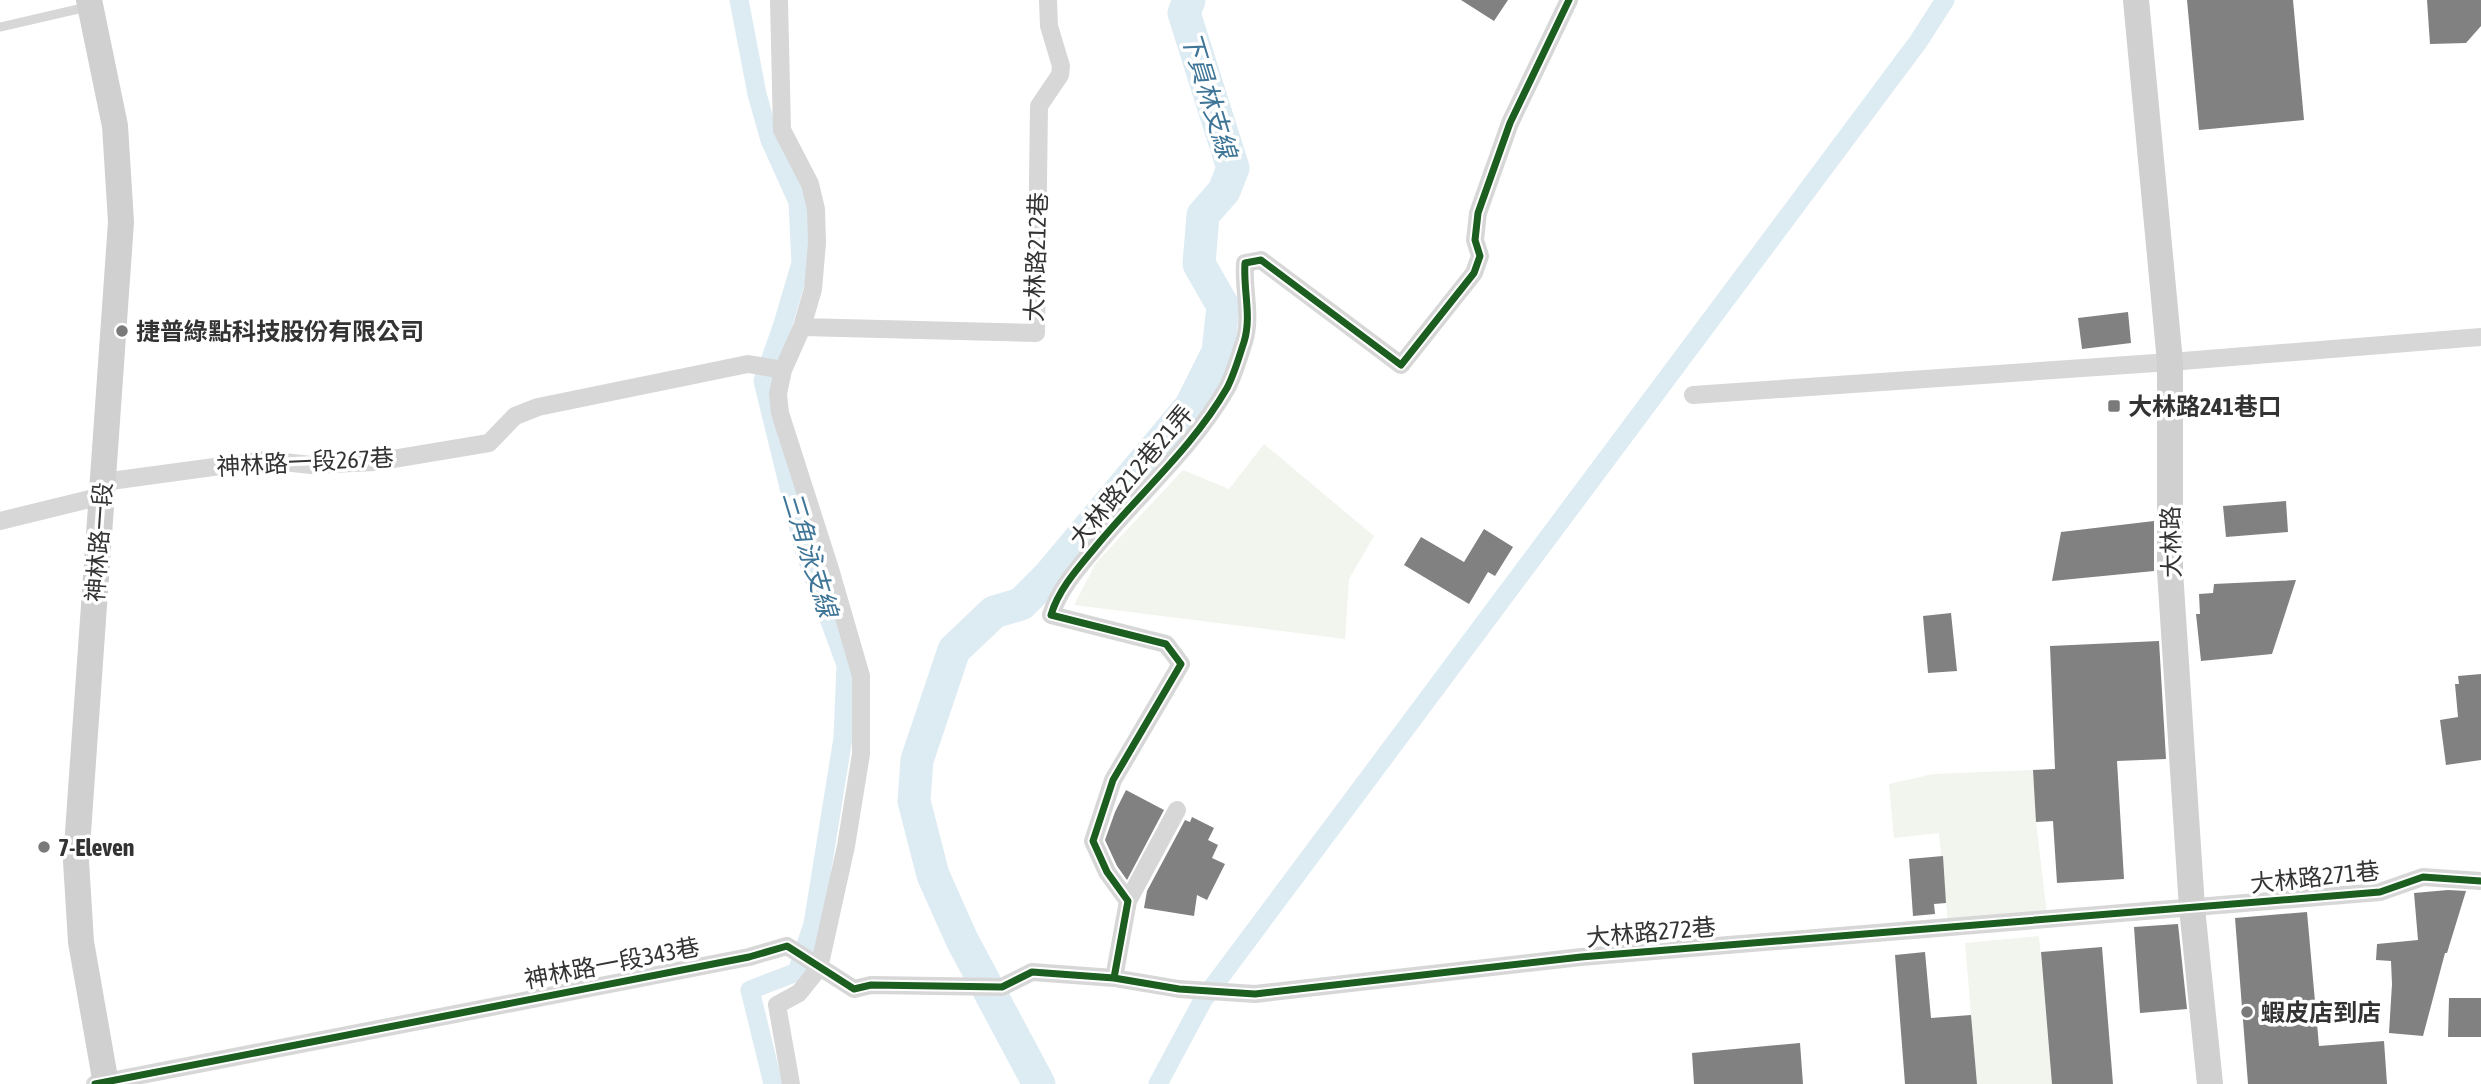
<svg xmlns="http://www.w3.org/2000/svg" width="2481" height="1084" viewBox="0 0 2481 1084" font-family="'Asap Condensed','Noto Sans TC',sans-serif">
  <rect width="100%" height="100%" fill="#fff"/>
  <path fill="#f1f5ed" d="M1264,444l110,92 -25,43 -4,60 -271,-34 22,-42 87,-93 46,19z
    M2033,770l3,52 11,92 -99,9 -9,-90 -45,5 -5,-54 44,-10z
    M2039,936l13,148h-75l-12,-141z"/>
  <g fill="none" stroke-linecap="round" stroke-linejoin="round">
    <path stroke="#ddebf3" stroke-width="19" d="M739,0l18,94 13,46 28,62 3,61 -18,61 -20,57 42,172 41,112 -3,73 -30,186 -16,48 -47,18 23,94
      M1158,1084l45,-84 715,-958 27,-42"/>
    <path stroke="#ddebf3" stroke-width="33" d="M1039,1084l-77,-144 -29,-65 -19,-74 3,-41 37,-110 40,-38 27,-8 28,-28 142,-170 27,-54 5,-46 -24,-42 4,-49 21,-24 9,-23 -49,-155 5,-13"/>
  </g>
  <path fill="#818181" d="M1461,0h47l-14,21z
    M2187,0h106l11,120 -105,10z
    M2427,0h54v26l-15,17 -36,1z
    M2128,312l3,31 -49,6 -4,-31z
    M2286,501l2,31 -62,5 -3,-31z
    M2154,521v50l-102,10 9,-49z
    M1484,529l29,18 -18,29 -7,-4 -19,32 -65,-39 17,-28 43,25z
    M2296,580l-24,74 -71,7 -5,-47h4l-1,-20 14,-1 1,-9z
    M1951,613l6,58 -29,2 -5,-57z
    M2159,641l7,118 -49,2 7,118 -67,4 -4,-62 -17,1 -3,-52 22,-1 -5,-123z
    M2481,674v86l-35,5 -6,-45 18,-3 -3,-33h4l-1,-8z
    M1126,790l38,20 -37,70 -10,-14 -12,-26 10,-28z
    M1192,817l22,11 -6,12 10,5 -6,13 13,6 -18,36 -10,-5 -3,21 -50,-8 3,-17 38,-71 5,2z
    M1943,856l3,47 -12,1 1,10 -22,2 -4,-57z
    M2448,890l18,1 -19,62h-2l-22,83 -34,-3 3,-49 -1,-23 -15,-1 1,-16 41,-4 -4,-47z
    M2307,912l12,134 65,-5 3,43h-139l-13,-166z
    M2178,924l9,85 -47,4 -6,-86z
    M2102,947l11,137h-61l-11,-132z
    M1925,952l6,66 40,-3 6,69h-72l-10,-129z
    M2449,998h32v39h-33z
    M1800,1043l3,41h-109l-2,-31z"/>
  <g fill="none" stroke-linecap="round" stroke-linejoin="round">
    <path stroke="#d7d7d7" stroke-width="9" d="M0,27l87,-20"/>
    <path stroke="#d7d7d7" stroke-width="18" d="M779,0l3,130 28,54 6,25 1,34 -4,46 -11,38 -19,43 -5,24 2,19 50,156 31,107v78l-15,92 -27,122 -20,25 -22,12 14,79
      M802,327l234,6 3,-227 21,-31 1,-9 -12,-40 -1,-26
      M1693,395l477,-33 311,-25
      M103,482l162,-22 46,5 64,-3 114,-19 26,-27 23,-9 210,-43 35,6
      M0,521l102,-25
      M1128,901l49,-91
      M1114,978l14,-77 -21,-29 -14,-31 20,-61 68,-116 -15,-20 -115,-29c8,-27 29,-49 47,-71 43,-52 95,-97 129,-156 7,-13 12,-31 17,-46 8,-26 -1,-52 1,-79l16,-3 140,105 73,-92 6,-17 -5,-16 3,-27 32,-90 59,-123
      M95,1084l654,-127 38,-11 67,43 17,-4 131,2 30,-15 82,6 65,11 76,5 326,-37 799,-65 43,-15 58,4"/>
    <path stroke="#d0d0d0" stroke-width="26" d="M89,0l26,126 6,96 -45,639 5,81 25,142
      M2136,0l34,362v209l22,337 18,176"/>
    <defs>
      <path id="cycleway" d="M1114,978l14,-77 -21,-29 -14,-31 20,-61 68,-116 -15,-20 -115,-29c8,-27 29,-49 47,-71 43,-52 95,-97 129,-156 7,-13 12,-31 17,-46 8,-26 -1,-52 1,-79l16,-3 140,105 73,-92 6,-17 -5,-16 3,-27 32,-90 59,-123
        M95,1084l654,-127 38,-11 67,43 17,-4 131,2 30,-15 82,6 65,11 76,5 326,-37 799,-65 43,-15 58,4"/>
    </defs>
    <use href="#cycleway" stroke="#fff" stroke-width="11"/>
    <use href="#cycleway" stroke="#1b5e20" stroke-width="7"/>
  </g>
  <g fill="#7a7a7a" stroke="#fff" stroke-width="2.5">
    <circle cx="122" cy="331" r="7"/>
    <rect x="2107" y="399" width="14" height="14" rx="3.5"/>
    <circle cx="44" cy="847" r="7"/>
    <circle cx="2247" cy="1012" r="7"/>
  </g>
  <g text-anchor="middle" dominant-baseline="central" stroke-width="7" stroke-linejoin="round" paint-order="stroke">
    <g font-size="24" fill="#333" stroke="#fff">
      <text transform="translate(1036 257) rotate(-88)">大林路212巷</text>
      <text transform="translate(305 462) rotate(-3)">神林路一段267巷</text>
      <text transform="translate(1131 476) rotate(-50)">大林路212巷21弄</text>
      <text transform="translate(99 542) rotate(-86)">神林路一段</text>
      <text transform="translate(2171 542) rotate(-91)">大林路</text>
      <text transform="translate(2315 877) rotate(-6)">大林路271巷</text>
      <text transform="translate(1651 932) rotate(-5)">大林路272巷</text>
      <text transform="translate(612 963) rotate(-11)">神林路一段343巷</text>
    </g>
    <g font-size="24" font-weight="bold" fill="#333" stroke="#fff" text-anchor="start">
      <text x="136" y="331">捷普綠點科技股份有限公司</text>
      <text x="2128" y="406">大林路241巷口</text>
      <text x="58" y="847">7-Eleven</text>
      <text x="2261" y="1012">蝦皮店到店</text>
    </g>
    <g font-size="26" font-style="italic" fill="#3f7597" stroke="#fff">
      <text transform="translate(1209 95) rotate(73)">下員林支線</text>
      <text transform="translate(810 554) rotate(73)">三角泳支線</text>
    </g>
  </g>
</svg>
